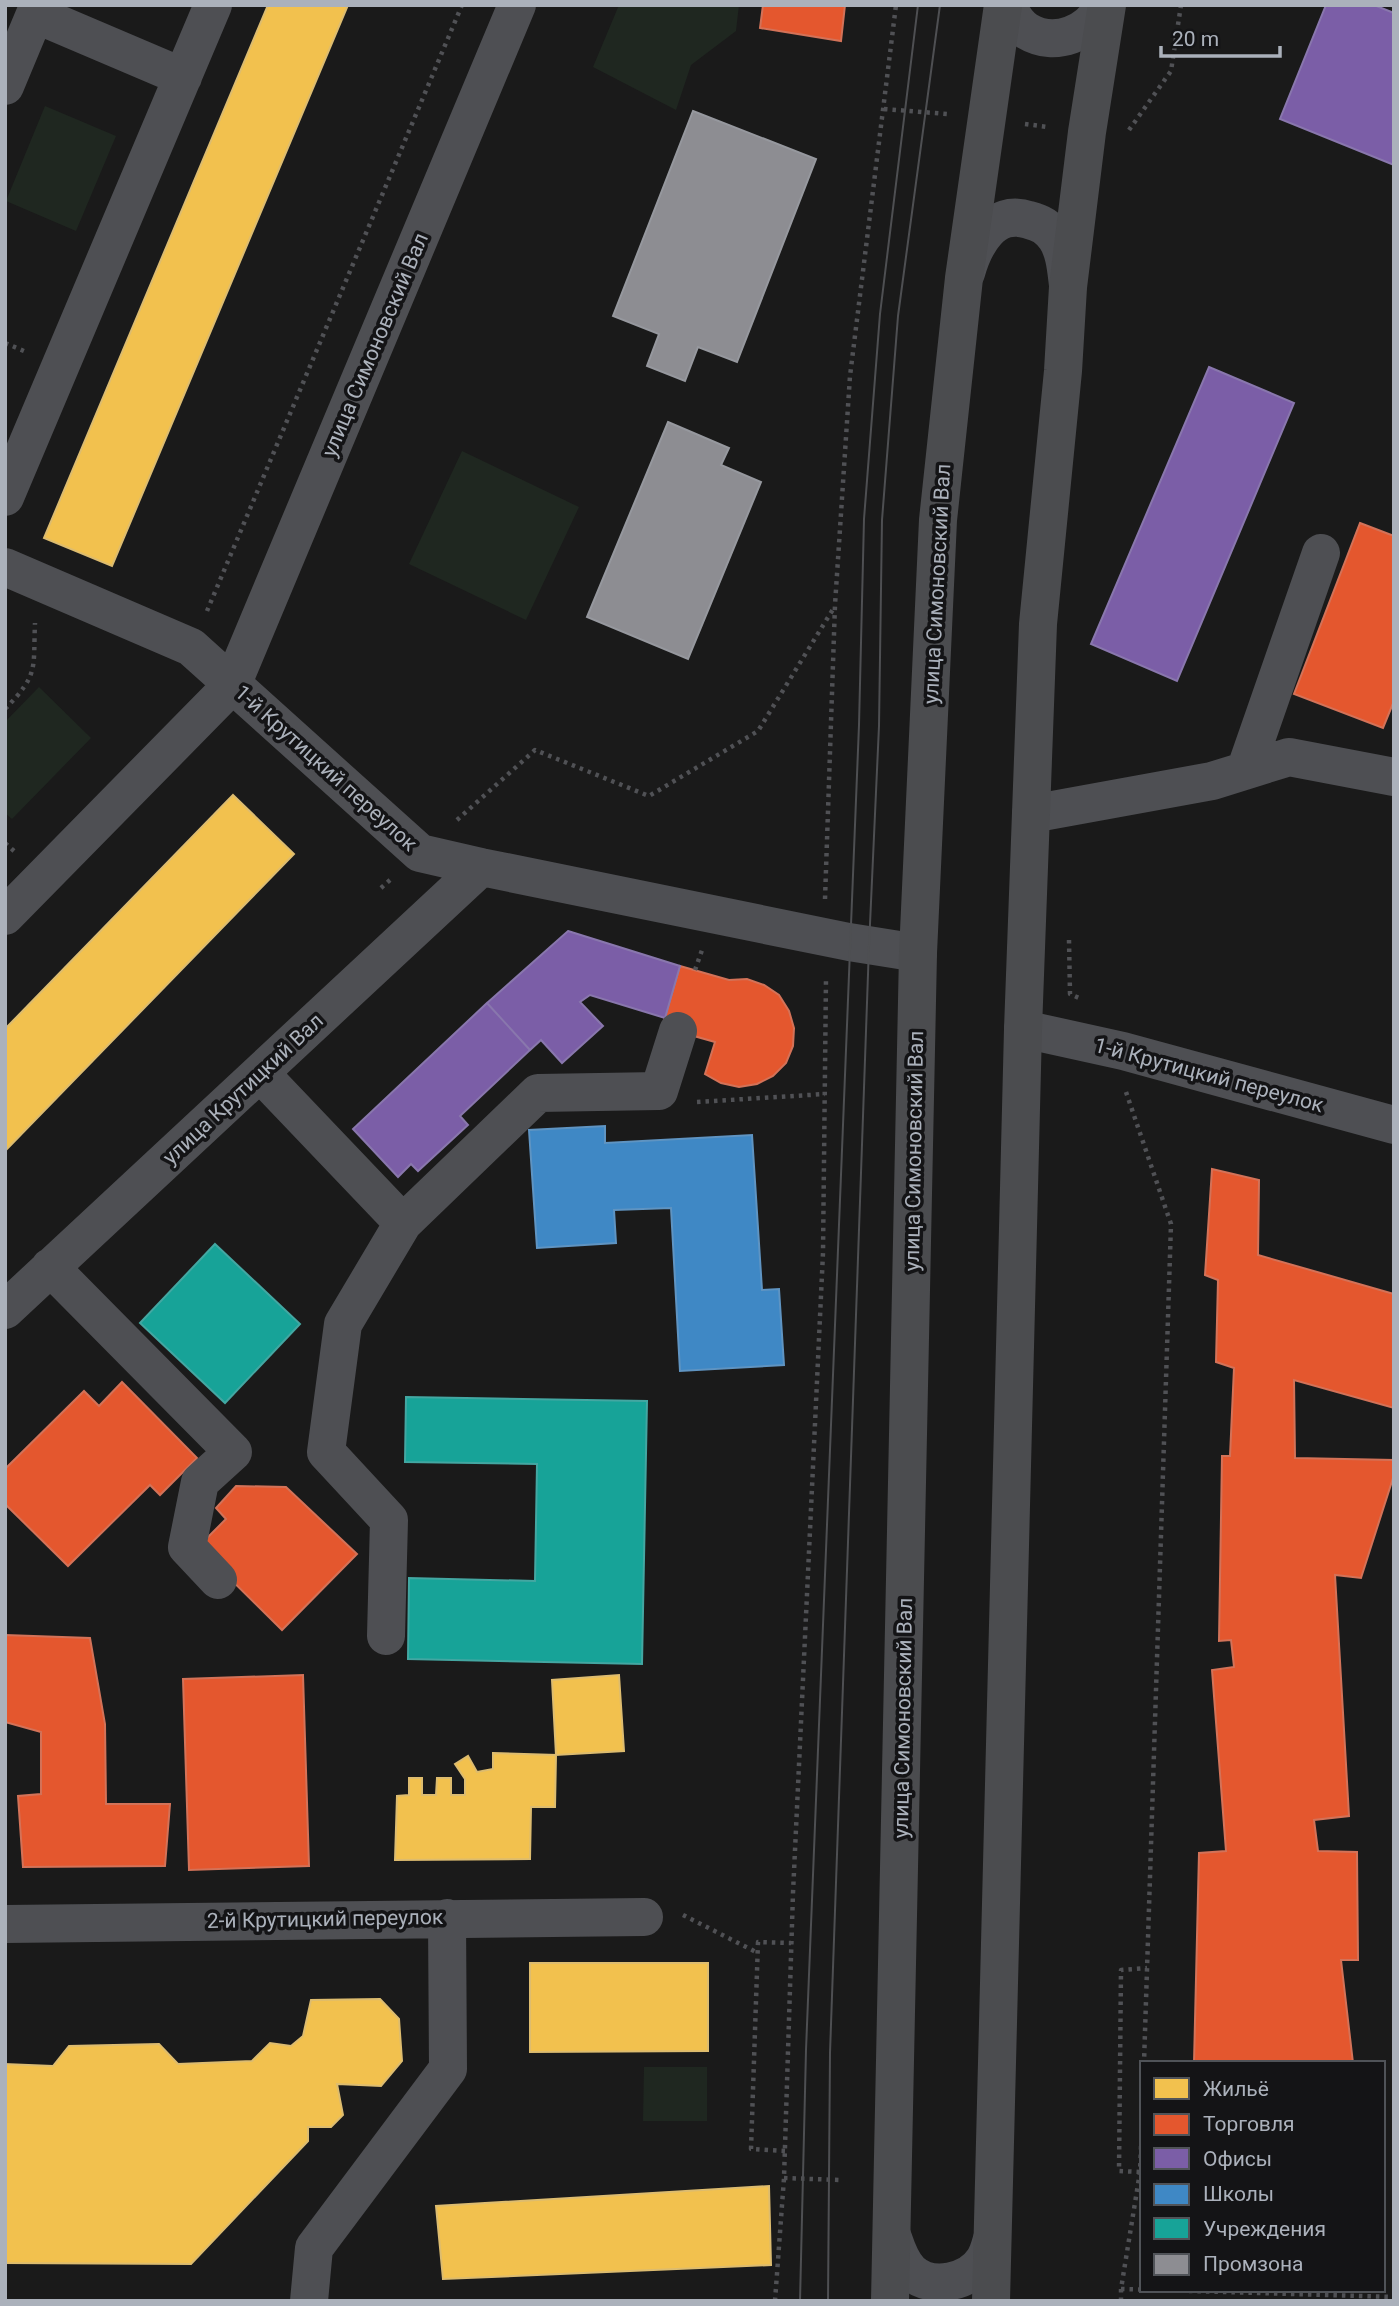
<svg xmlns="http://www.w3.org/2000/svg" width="1399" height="2306" viewBox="0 0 1399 2306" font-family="Roboto,sans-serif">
  <rect width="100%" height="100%" fill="#1a1a1a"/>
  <path fill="#1f2720" d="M619,5h120l-3,26 -45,34 -15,45 -83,-43z
    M45,106l71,30 -40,95 -70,-30z
    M462,451l117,56 -53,113 -117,-56z
    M39,687l52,51 -79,81 -7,-6v-91z
    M644,2067h63v54h-64z"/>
  <path fill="#f2c14e" stroke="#ddbc6f" stroke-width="2" d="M268,5h80l-236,561 -68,-28z
    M233,795l61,59 -289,297v-122z
    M619,1675l5,76 -68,4 -4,-75z
    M493,1753l63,2 -1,52h-24l-1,52 -135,1 2,-64 12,-1v-17h13v17h14l1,-17h14v17h14v-16l-10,-15 13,-8 9,16 16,-3z
    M530,1963h178v88l-178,1z
    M380,1999l19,20 3,42 -21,25 -44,-2 6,31 -12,12h-23v14l-117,123 -186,-1v-199l48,2 16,-20 90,-2 19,20 74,-3 18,-18 21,3 12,-10 8,-36z
    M769,2186l2,79 -328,14 -7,-73z"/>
  <path fill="#e4572e" stroke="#d37258" stroke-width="2" d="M763,5h82l-4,36 -81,-13z
    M1360,523l34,13v165l-11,27 -89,-34z
    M680,966l49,14 18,-1 17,6 15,10 10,16 5,17 -1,18 -7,17 -13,13 -16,8 -18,3 -18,-4 -16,-9 10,-32 -53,-15z
    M1212,1169l47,11 -1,75 136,39v114l-100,-28 1,78 99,2v15l-33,103 -26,-3 14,241 -35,4 4,31 39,1 1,108h-17l12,103h-159l5,-210 27,-2 -14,-181 22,-3 -3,-27 -12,1 3,-185h8l4,-88 -18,-6 2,-82 -13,-5z
    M122,1382l75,76 -37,37 -10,-10 -82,81 -63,-62v-35l79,-78 15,15z
    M236,1486l50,1 71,67 -75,76 -84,-83 28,-28 -10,-11z
    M5,1635l85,3 15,86 1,80h64l-5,62 -142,1 -5,-71 23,-2v-62l-36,-10z
    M303,1675l6,191 -120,4 -6,-191z"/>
  <path fill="#7b5ea7" stroke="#8977ad" stroke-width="2" d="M1326,5h48l20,8v152l-114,-46z
    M1209,367l85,36 -117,278 -86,-37z
    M568,931l112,35 -15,52 -75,-23 -10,7 23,24 -41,37 -21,-23 -11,10 -43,-47z
    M487,1003l43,47 -70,66 8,9 -50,46 -7,-7 -13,13 -45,-48z"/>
  <path fill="#3f88c5" stroke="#5f94c2" stroke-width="2" d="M605,1126v17l147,-8 10,155 17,-1 5,76 -104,6 -9,-163 -57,2 2,33 -79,5 -8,-118z"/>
  <path fill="#17a398" stroke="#43a7a2" stroke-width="2" d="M215,1244l85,80 -75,79 -85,-80z
    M406,1397l241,4 -5,263 -234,-5 1,-81 126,3 2,-117 -132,-2z"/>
  <path fill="#8d8d92" stroke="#96989e" stroke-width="2" d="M693,111l123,48 -79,203 -39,-15 -13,34 -38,-15 12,-32 -46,-18z
    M668,422l61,26 -8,17 40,17 -73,177 -101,-42z"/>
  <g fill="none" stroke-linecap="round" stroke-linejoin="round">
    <path stroke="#505155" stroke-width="4.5" stroke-dasharray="3.5 5" stroke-linecap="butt" d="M884,109l63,5
      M1025,124l23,3
      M1129,130l42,-59 10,-66
      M5,343l19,8
      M207,611l255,-606
      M5,709c34,-35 28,-39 30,-86
      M457,820l78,-70 114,46 109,-65 77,-125
      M5,843l9,8
      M381,888l9,-8
      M825,899l10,-294 15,-229 46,-371
      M1069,940l1,54 9,4
      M695,970l7,-20
      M1126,1092l45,132 -27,839
      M697,1102l128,-8
      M683,1915l75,38
      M785,2151l-34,-2 7,-207 33,1
      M1140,2172l-21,-1 2,-201 26,-2
      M784,2178l56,2
      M1121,2289l273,8
      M775,2301l9,-123 9,-285 30,-640 3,-275
      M1121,2301v-12l19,-117 2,-50"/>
    <path stroke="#4e4f53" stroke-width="38" d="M1006,5c6,10 11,20 21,26 28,17 64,2 76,-26
      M5,86l30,-72 148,63
      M966,273c8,-29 27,-65 63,-53 12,3 19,7 27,18 9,14 10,31 12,47
      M5,497l208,-492
      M5,567l186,80 229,206 61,14 368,75 69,11
      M1245,771l76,-218
      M1031,814l181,-33 77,-24 105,20
      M5,916l227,-231 285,-680
      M1023,1029l100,22 271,74
      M260,1073l143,150 135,-130 121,-2 19,-60
      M50,1267l183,185 -33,30 -13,65 31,33
      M5,1310l476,-443
      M386,1636l3,-116 -63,-68 17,-128 60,-101
      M5,1924l639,-7
      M893,2238c4,12 8,25 18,34 21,19 59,10 73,-12 4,-6 6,-14 8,-21
      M309,2301l5,-53 134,-179 -1,-151"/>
    <path stroke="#4b4c4f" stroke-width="38" d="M890,2301l28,-1348 20,-433 26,-242 39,-273
      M991,2301l32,-1272 15,-405 25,-253 5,-84 19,-155 20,-127"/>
    <path stroke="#4e4f52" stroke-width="2" d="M800,2301l6,-251 53,-1325 5,-206 16,-205 38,-309
      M828,2301l2,-248 39,-1107 10,-220 3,-206 16,-204 42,-311"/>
  </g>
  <g text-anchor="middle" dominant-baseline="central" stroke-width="7" stroke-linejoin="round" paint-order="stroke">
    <g font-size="21" fill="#abb1bb" stroke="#141416">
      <text transform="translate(375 345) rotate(-67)">улица Симоновский Вал</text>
      <text transform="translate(937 584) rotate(-87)">улица Симоновский Вал</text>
      <text transform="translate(326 768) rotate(42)">1-й Крутицкий переулок</text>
      <text transform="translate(1209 1075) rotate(15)">1-й Крутицкий переулок</text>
      <text transform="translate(243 1089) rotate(-43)">улица Крутицкий Вал</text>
      <text transform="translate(914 1151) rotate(-89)">улица Симоновский Вал</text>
      <text transform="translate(903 1718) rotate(-89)">улица Симоновский Вал</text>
      <text transform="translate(325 1919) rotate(-1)">2-й Крутицкий переулок</text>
    </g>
  </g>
  <rect width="1399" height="2306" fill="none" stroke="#abb1bb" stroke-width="14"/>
  <rect x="1140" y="2061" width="245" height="231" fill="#141416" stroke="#505358" stroke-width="2"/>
  <rect x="1154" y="2078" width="35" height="21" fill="#f2c14e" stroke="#505358" stroke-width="2"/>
  <text x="1203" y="2096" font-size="21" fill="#abb1bb">Жильё</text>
  <rect x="1154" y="2114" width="35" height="21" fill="#e4572e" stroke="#505358" stroke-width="2"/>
  <text x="1203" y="2131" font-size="21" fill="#abb1bb">Торговля</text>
  <rect x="1154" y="2148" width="35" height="21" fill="#7b5ea7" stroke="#505358" stroke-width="2"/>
  <text x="1203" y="2166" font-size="21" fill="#abb1bb">Офисы</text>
  <rect x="1154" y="2184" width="35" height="21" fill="#3f88c5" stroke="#505358" stroke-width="2"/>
  <text x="1203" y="2201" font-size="21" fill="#abb1bb">Школы</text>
  <rect x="1154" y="2218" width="35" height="21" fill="#17a398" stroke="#505358" stroke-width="2"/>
  <text x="1203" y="2236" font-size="21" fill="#abb1bb">Учреждения</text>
  <rect x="1154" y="2254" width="35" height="21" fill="#8d8d92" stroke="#505358" stroke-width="2"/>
  <text x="1203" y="2271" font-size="21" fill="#abb1bb">Промзона</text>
  <path d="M1161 46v10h119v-10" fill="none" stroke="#abb1bb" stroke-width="3.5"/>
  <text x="1172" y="46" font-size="21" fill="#abb1bb" stroke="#141416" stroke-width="5" paint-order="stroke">20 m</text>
</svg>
